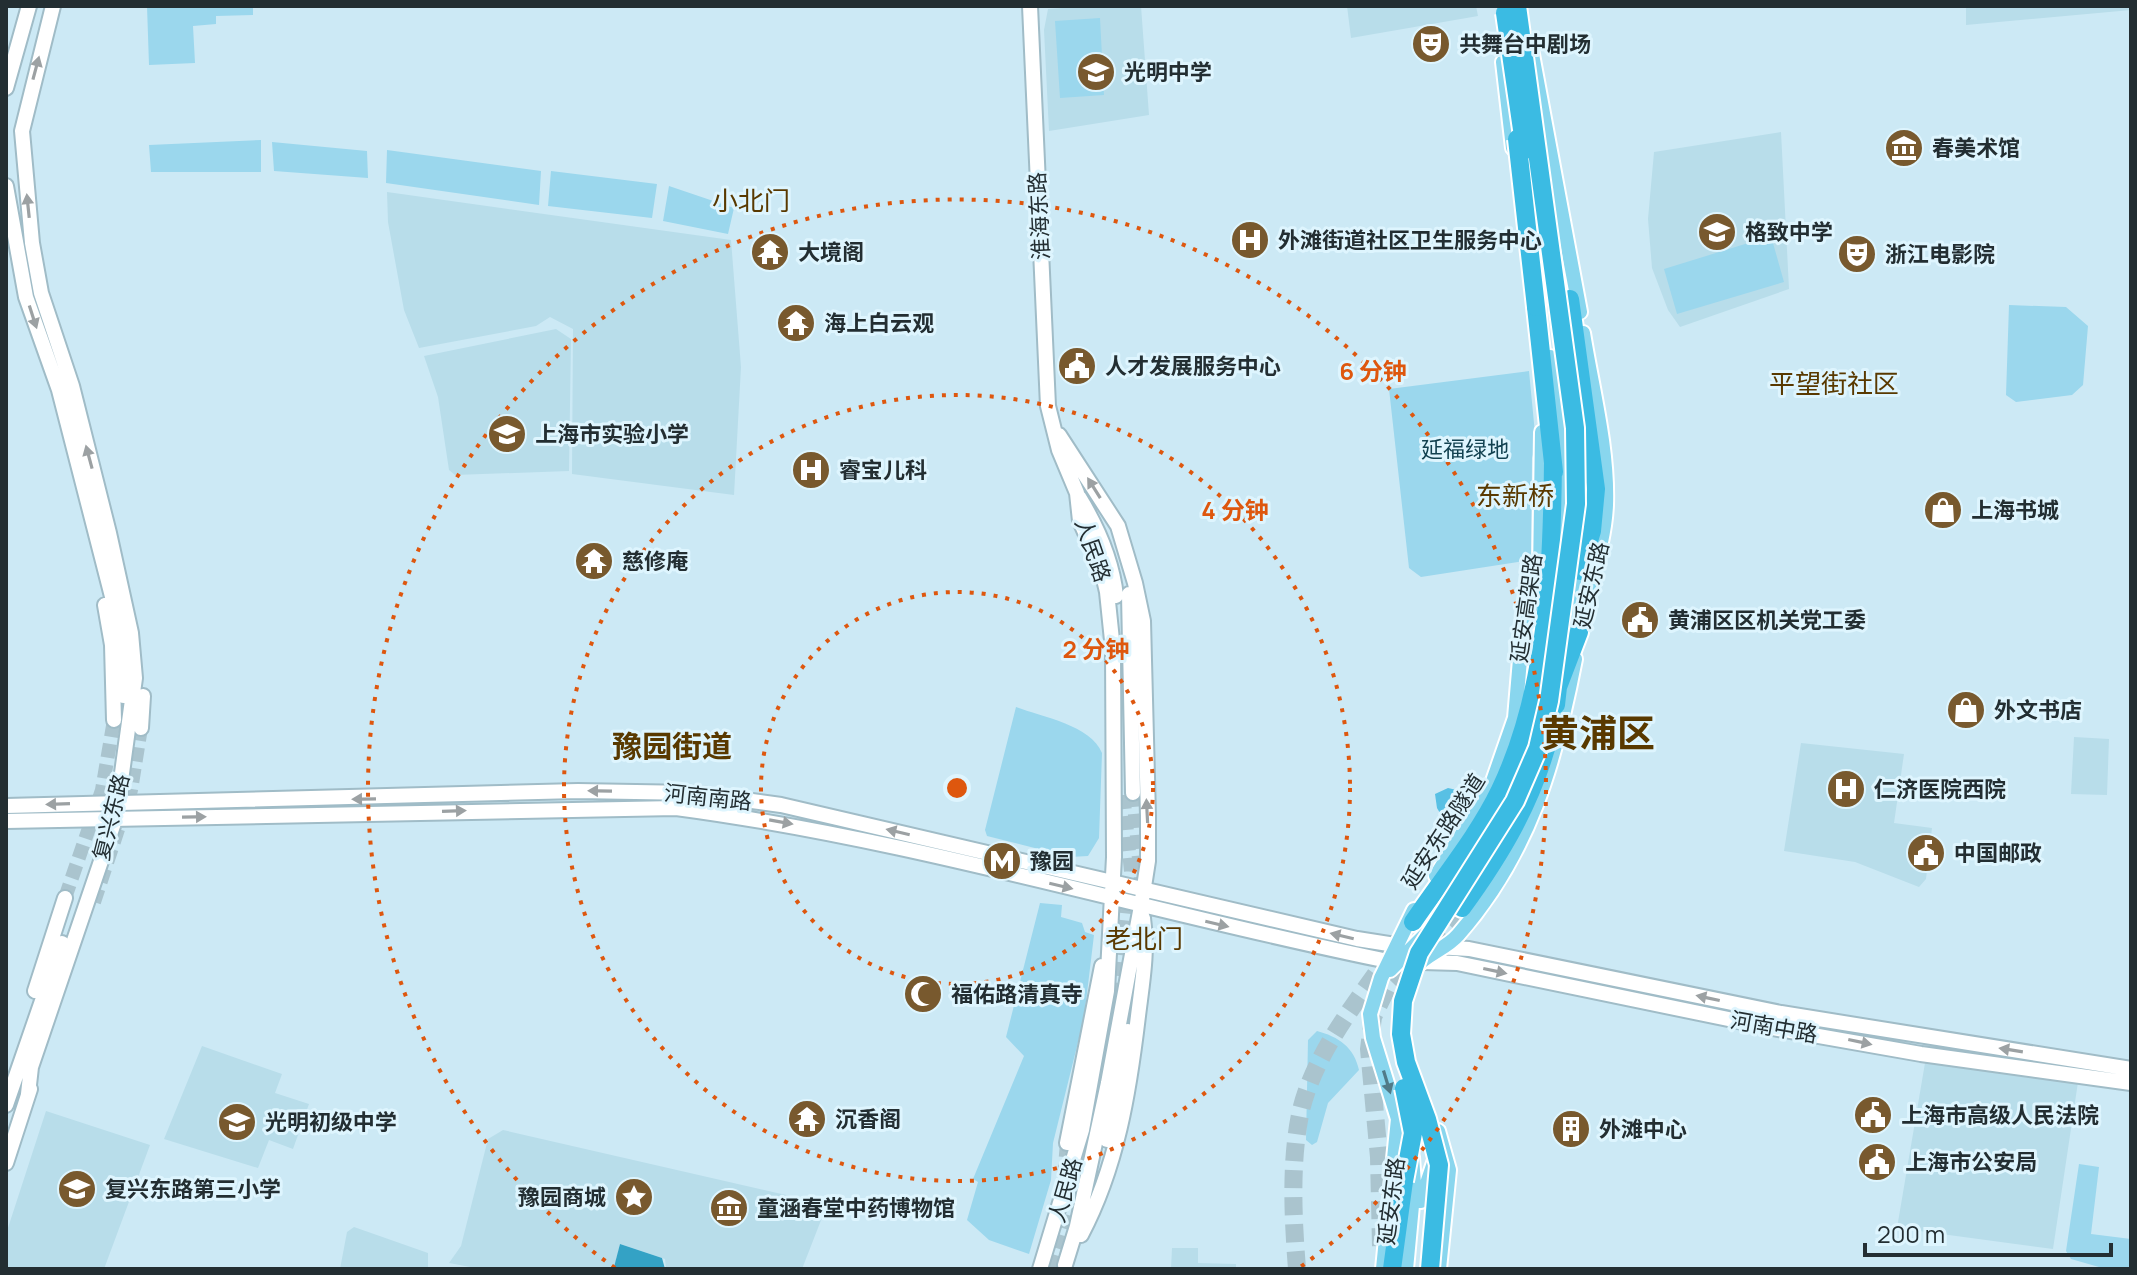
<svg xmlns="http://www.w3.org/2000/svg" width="2137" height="1275" viewBox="0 0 2137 1275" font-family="Manrope,'Noto Sans SC',sans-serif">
  <rect width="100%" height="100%" fill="#cce9f5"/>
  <path fill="#b8ddea" d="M1090,6h51l8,109 -100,16 -5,-101 4,-21z
    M1347,6h129l2,10 -127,22z
    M1966,6h165v4l-165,15z
    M1781,132l8,157 -109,38 -12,-17 -16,-42 -4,-49 6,-67z
    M387,192l344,48 10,127 -7,128 -162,-21 1,-145 -23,-12 -14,9 -117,22 -15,-38 -16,-88z
    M556,329l15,10 -2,132 -114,4 -6,-5 -11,-73 -14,-41z
    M2074,737l35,2 -2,56 -36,-1z
    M1801,743l103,11 -10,69 38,5 -6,51 -7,8 -64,-25 -71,-11z
    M202,1046l80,28 -7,19 34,11 -16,45 -24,-9 -11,28 -94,-29z
    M1925,1063l153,19 -25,167 -156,-21z
    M46,1111l104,34 -46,124h-98v-35z
    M503,1130l309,71 13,9 -23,59h-136l-1,-10 -45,-15 -6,25h-133l-32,-6 12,-17 27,-107z
    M354,1227l74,26v16h-88l7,-37z
    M1172,1248h26v15l38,1v5h-65z"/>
  <path fill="#9bd7ed" d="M147,6h106v9l-37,1v8l-23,2 2,37 -46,2z
    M1100,18l4,77 -44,3 -5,-77z
    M261,140v32h-110l-2,-27z
    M272,142l95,9 1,27 -94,-7z
    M387,150l154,21 -2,34 -153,-22z
    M551,171l106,13 -5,34 -104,-12z
    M669,186l65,22 -6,26 -65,-13z
    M1771,236l13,46 -107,32 -13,-45z
    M2009,305l57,2 22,19 -5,59 -11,10 -56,7 -10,-7z
    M1529,371l7,73 -4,14 -1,102 -110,17 -12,-9 -20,-179z
    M1016,707c26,10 75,18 86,46l-3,85 -11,18 -18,1 -83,-21 -2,-6z
    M1040,903l22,2 -1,12 21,6 3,9 9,3 -10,83 -31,125 -2,37 -22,74 -40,-14 -22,-20 11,-38 -5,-3 51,-123 -18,-19z
    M1317,1031c22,6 37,16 42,39l-31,33 -11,39 -5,3 -6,-5 2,-100z
    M2079,1164l20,3 -8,67 40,5v30h-25l-35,-10 -5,-8z"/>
  <path fill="#58c0e4" d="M1448,788l26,6 -14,25 -12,8 -11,-19 -2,-14z"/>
  <path fill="#34a2c5" d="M620,1244l42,14 3,11 -51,-2z"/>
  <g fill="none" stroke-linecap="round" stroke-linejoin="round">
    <path stroke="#aac4ce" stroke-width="14" stroke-dasharray="14 7" stroke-linecap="butt" d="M1133,793l8,89
      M65,898l37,-108 12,-70
      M94,902l37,-112 10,-62
      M1118,997l13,-126 -8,-79
      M1064,1178l3,-35
      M1092,1198l8,-27
      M1053,1269l32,-107"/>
    <path stroke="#aac4ce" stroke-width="18" stroke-dasharray="18 9" stroke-linecap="butt" d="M1381,1246l-2,-89 -10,-108 4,-32 17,-35 72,-74
      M1297,1269c-4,-51 -7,-108 4,-159 14,-57 54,-106 87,-153"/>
    <defs>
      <path id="secondary" d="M1030,6l18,400 11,44 18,43 3,28 22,50 5,21 6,58 1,207 -7,134 -25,139 -42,139
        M6,88l23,-82
        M6,186l20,111 33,93 58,226 5,26 2,54
        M1059,435l59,91 17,57 8,38 5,195v45l-7,45 -33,177 -31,143 -12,39
        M1079,497c19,31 33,63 37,99
        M1129,594l4,199
        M105,605l7,40 2,75
        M141,728l2,-32
        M6,806l572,-15 115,2 88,12 576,134 51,8
        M6,821l670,-13c241,32 474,105 712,153l69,2 310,64 154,27 210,29
        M1437,947l32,2 312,64 350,56
        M35,991l30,-93
        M28,1094l3,-27 85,-250 19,-139 -4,-45 -22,-100 -37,-147 -31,-93 -9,-50 -10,-112 31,-125
        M6,1105l56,-162
        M1107,1140l21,-109
        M1067,1143l35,-177
        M6,1163l24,-74
        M1081,1235c36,-68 48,-143 57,-219 4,-33 10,-65 5,-98"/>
      <path id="primary" d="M1531,49l49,263
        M1503,62l10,86
        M1550,357l13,94 -4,116
        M1578,639c6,-45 26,-88 28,-134 2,-57 -14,-116 -23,-172
        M1564,655l17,-93
        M1436,876l55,-89 24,-69 7,-82 18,-60 2,-144
        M1414,969c12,-15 32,-20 44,-34 71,-81 97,-172 117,-276
        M1390,970l36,-36
        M1438,1131l11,39 -10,99
        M1421,1201l15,-44
        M1383,1269l15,-150 -25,-81 -3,-24 11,-36 33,-68
        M1406,1269l8,-85 -2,-27"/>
      <path id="highway" d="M1570,299l26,190 -4,42 -12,40
        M1536,307l18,165
        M1556,705l2,-18 21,-55
        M1462,908c40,-55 71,-107 88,-174
        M1413,922c29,-43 65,-86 87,-132 48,-101 52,-219 53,-328
        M1392,1269l12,-88"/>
    </defs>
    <use href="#secondary" stroke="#a0bcc7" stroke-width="18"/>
    <use href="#primary" stroke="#fff" stroke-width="18"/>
    <use href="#highway" stroke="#fff" stroke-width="22"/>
    <use href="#secondary" stroke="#fff" stroke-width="14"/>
    <use href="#primary" stroke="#89d6ee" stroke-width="14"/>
    <use href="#highway" stroke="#3bbbe3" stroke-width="18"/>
    <defs>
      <path id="highway-bridge" d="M1505,13l20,137
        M1517,139l19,168
        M1404,1088l9,45 -9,48
        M1430,1269l9,-104 -12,-46 -21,-57 -5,-28 2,-33 16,-48 96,-152 23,-53 11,-47 27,-197 -1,-76 -58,-422"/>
    </defs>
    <use href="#highway-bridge" stroke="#fff" stroke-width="22" stroke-linecap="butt"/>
    <use href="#highway-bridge" stroke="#3bbbe3" stroke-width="18"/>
  </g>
  <defs><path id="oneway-solid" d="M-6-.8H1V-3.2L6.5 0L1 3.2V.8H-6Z" transform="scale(2)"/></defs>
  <g fill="#9ca1a3">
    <use href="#oneway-solid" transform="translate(36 68) rotate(-75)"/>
    <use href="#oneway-solid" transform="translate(28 206) rotate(-96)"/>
    <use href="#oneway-solid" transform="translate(33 317) rotate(72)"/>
    <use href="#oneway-solid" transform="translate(89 457) rotate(-105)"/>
    <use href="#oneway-solid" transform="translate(1094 488) rotate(-122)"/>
    <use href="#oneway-solid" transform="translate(600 791) rotate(-179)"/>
    <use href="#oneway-solid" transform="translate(364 799) rotate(179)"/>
    <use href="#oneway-solid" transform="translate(58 804) rotate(178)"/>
    <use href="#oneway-solid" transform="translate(454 811) rotate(-2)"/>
    <use href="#oneway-solid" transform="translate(1147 811) rotate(-93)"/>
    <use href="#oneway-solid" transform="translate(194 817) rotate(-1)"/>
    <use href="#oneway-solid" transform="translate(781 822) rotate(10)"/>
    <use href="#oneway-solid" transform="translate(898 832) rotate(-167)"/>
    <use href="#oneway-solid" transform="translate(1061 886) rotate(13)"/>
    <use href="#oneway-solid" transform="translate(1217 924) rotate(13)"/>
    <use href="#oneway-solid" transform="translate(1342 936) rotate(-167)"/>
    <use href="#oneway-solid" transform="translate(1495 971) rotate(12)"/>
    <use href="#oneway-solid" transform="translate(1708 998) rotate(-168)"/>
    <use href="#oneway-solid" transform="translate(1860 1042) rotate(12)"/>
    <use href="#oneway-solid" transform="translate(2011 1050) rotate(-171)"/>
  </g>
  <use fill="#517a87" href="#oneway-solid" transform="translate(1387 1082) rotate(73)"/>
  <g fill="none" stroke="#de570e" stroke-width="4" stroke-dasharray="4 8">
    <circle cx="957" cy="788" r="196"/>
    <circle cx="957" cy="788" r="393"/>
    <path d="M615 1268A589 589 0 1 1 1299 1268"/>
  </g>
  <defs>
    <symbol id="theatre-disc" viewBox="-11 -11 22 22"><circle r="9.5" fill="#78592e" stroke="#def5fe"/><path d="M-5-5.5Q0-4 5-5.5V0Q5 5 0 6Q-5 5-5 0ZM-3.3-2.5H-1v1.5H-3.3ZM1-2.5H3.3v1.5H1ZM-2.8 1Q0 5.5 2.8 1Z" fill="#fff"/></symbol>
    <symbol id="school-disc" viewBox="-11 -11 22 22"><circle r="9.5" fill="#78592e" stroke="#def5fe"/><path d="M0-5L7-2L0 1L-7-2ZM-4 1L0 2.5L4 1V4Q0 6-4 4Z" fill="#fff"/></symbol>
    <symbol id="museum-disc" viewBox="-11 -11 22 22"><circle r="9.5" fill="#78592e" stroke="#def5fe"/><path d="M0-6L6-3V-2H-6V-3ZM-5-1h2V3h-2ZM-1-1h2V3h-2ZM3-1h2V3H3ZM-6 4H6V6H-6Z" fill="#fff"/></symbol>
    <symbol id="hospital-disc" viewBox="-11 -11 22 22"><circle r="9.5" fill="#78592e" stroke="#def5fe"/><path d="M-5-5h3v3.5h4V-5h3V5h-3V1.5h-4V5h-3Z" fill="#fff"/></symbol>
    <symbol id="temple-disc" viewBox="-11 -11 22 22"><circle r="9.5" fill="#78592e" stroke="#def5fe"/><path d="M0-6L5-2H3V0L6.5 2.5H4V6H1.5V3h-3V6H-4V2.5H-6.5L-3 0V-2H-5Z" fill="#fff"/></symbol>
    <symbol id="civic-disc" viewBox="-11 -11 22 22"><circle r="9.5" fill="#78592e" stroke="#def5fe"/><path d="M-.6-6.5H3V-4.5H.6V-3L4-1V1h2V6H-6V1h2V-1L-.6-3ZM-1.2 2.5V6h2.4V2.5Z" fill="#fff"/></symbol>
    <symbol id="shop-disc" viewBox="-11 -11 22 22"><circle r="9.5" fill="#78592e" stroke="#def5fe"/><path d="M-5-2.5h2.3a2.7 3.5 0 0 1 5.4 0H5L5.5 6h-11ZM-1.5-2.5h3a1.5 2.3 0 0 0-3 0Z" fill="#fff"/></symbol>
    <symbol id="metro-disc" viewBox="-11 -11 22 22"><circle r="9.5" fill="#78592e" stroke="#def5fe"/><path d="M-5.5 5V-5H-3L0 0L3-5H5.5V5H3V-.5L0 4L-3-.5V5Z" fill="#fff"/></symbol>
    <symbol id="mosque-disc" viewBox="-11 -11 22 22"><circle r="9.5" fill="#78592e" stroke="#def5fe"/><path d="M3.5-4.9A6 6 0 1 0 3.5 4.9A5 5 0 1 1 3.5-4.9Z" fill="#fff"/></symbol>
    <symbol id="building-disc" viewBox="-11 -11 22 22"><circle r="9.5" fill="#78592e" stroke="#def5fe"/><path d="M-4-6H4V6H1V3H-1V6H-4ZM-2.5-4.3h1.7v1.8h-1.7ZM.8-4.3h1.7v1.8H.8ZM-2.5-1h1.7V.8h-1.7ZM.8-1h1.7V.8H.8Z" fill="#fff"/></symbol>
    <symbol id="sight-disc" viewBox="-11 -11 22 22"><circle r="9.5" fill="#78592e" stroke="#def5fe"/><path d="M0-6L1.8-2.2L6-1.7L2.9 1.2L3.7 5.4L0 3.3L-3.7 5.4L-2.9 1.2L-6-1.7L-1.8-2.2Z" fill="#fff"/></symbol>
  </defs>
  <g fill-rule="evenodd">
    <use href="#theatre-disc" x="1409" y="22" width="44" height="44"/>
    <use href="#school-disc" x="1074" y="50" width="44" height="44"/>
    <use href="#museum-disc" x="1882" y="126" width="44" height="44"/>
    <use href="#school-disc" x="1695" y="210" width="44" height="44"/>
    <use href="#hospital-disc" x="1228" y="218" width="44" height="44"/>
    <use href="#temple-disc" x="748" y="230" width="44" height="44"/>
    <use href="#theatre-disc" x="1835" y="232" width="44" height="44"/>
    <use href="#temple-disc" x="774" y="301" width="44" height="44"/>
    <use href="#civic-disc" x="1055" y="344" width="44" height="44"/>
    <use href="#school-disc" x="485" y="412" width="44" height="44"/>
    <use href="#hospital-disc" x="789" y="448" width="44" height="44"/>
    <use href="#shop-disc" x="1921" y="488" width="44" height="44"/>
    <use href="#temple-disc" x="572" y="539" width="44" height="44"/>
    <use href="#civic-disc" x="1618" y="598" width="44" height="44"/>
    <use href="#shop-disc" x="1944" y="688" width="44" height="44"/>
    <use href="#hospital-disc" x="1824" y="767" width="44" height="44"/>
    <use href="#civic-disc" x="1904" y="831" width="44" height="44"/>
    <use href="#metro-disc" x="980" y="839" width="44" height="44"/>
    <use href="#mosque-disc" x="901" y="972" width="44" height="44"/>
    <use href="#civic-disc" x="1851" y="1093" width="44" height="44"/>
    <use href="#temple-disc" x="785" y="1097" width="44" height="44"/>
    <use href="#school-disc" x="215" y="1100" width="44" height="44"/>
    <use href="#building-disc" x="1549" y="1107" width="44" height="44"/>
    <use href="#civic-disc" x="1855" y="1140" width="44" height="44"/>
    <use href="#school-disc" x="55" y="1167" width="44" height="44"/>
    <use href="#sight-disc" x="612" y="1175" width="44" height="44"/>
    <use href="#museum-disc" x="707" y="1186" width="44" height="44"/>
  </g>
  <g text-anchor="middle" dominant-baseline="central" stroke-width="6" stroke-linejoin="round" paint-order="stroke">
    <g font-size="22" font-weight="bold" fill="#232e32" stroke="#def5fe" text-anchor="start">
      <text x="1459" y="44">共舞台中剧场</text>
      <text x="1124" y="72">光明中学</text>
      <text x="1932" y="148">春美术馆</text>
      <text x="1745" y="232">格致中学</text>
      <text x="1278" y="240">外滩街道社区卫生服务中心</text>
      <text x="798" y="252">大境阁</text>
      <text x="1885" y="254">浙江电影院</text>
      <text x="824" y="323">海上白云观</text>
      <text x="1105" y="366">人才发展服务中心</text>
      <text x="535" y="434">上海市实验小学</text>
      <text x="839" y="470">睿宝儿科</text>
      <text x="1971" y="510">上海书城</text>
      <text x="622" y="561">慈修庵</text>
      <text x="1668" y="620">黄浦区区机关党工委</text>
      <text x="1994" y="710">外文书店</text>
      <text x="1874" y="789">仁济医院西院</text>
      <text x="1954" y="853">中国邮政</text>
      <text x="1030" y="861">豫园</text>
      <text x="951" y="994">福佑路清真寺</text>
      <text x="1901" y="1115">上海市高级人民法院</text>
      <text x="835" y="1119">沉香阁</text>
      <text x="265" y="1122">光明初级中学</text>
      <text x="1599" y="1129">外滩中心</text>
      <text x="1905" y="1162">上海市公安局</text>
      <text x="105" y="1189">复兴东路第三小学</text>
      <text x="606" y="1197" text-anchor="end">豫园商城</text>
      <text x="757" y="1208">童涵春堂中药博物馆</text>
    </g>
    <g font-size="22" fill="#232e32" stroke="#def5fe">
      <text transform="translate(1039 216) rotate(-93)">淮海东路</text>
      <text transform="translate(1093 550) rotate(71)">人民路</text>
      <text transform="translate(1591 585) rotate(-77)">延安东路</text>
      <text transform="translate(1526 608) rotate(-82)">延安高架路</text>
      <text transform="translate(708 797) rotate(6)">河南南路</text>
      <text transform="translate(111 817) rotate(-76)">复兴东路</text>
      <text transform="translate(1443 831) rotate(-57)">延安东路隧道</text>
      <text transform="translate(1774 1027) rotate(10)">河南中路</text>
      <text transform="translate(1065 1190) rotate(-74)">人民路</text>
      <text transform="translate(1391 1201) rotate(-83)">延安东路</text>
    </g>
    <g font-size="22" fill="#124150" stroke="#def5fe">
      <text x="1465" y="449">延福绿地</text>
    </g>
    <g font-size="26" fill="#593900" stroke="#def5fe">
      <text x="751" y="200">小北门</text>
      <text x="1834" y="383">平望街社区</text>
      <text x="1515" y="495">东新桥</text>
      <text x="1144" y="938">老北门</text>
    </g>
    <g font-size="30" font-weight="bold" fill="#593900" stroke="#def5fe">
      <text x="672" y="745">豫园街道</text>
    </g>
    <g font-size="38" font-weight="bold" fill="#593900" stroke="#def5fe">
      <text x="1598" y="732">黄浦区</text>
    </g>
  </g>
  <circle cx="957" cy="788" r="12" fill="#de570e" stroke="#def5fe" stroke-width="4"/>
  <g font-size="24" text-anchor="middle" font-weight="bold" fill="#de570e" stroke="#def5fe" stroke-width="6" stroke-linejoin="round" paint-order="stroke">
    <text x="1373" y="380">6 分钟</text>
    <text x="1235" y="519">4 分钟</text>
    <text x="1096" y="658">2 分钟</text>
  </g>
  <rect width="2137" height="1275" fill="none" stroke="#232e32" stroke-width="16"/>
  <path d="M1865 1243v12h246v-12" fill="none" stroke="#232e32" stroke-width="4"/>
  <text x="1877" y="1243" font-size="24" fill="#232e32" stroke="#def5fe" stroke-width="6" paint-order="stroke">200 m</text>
</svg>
